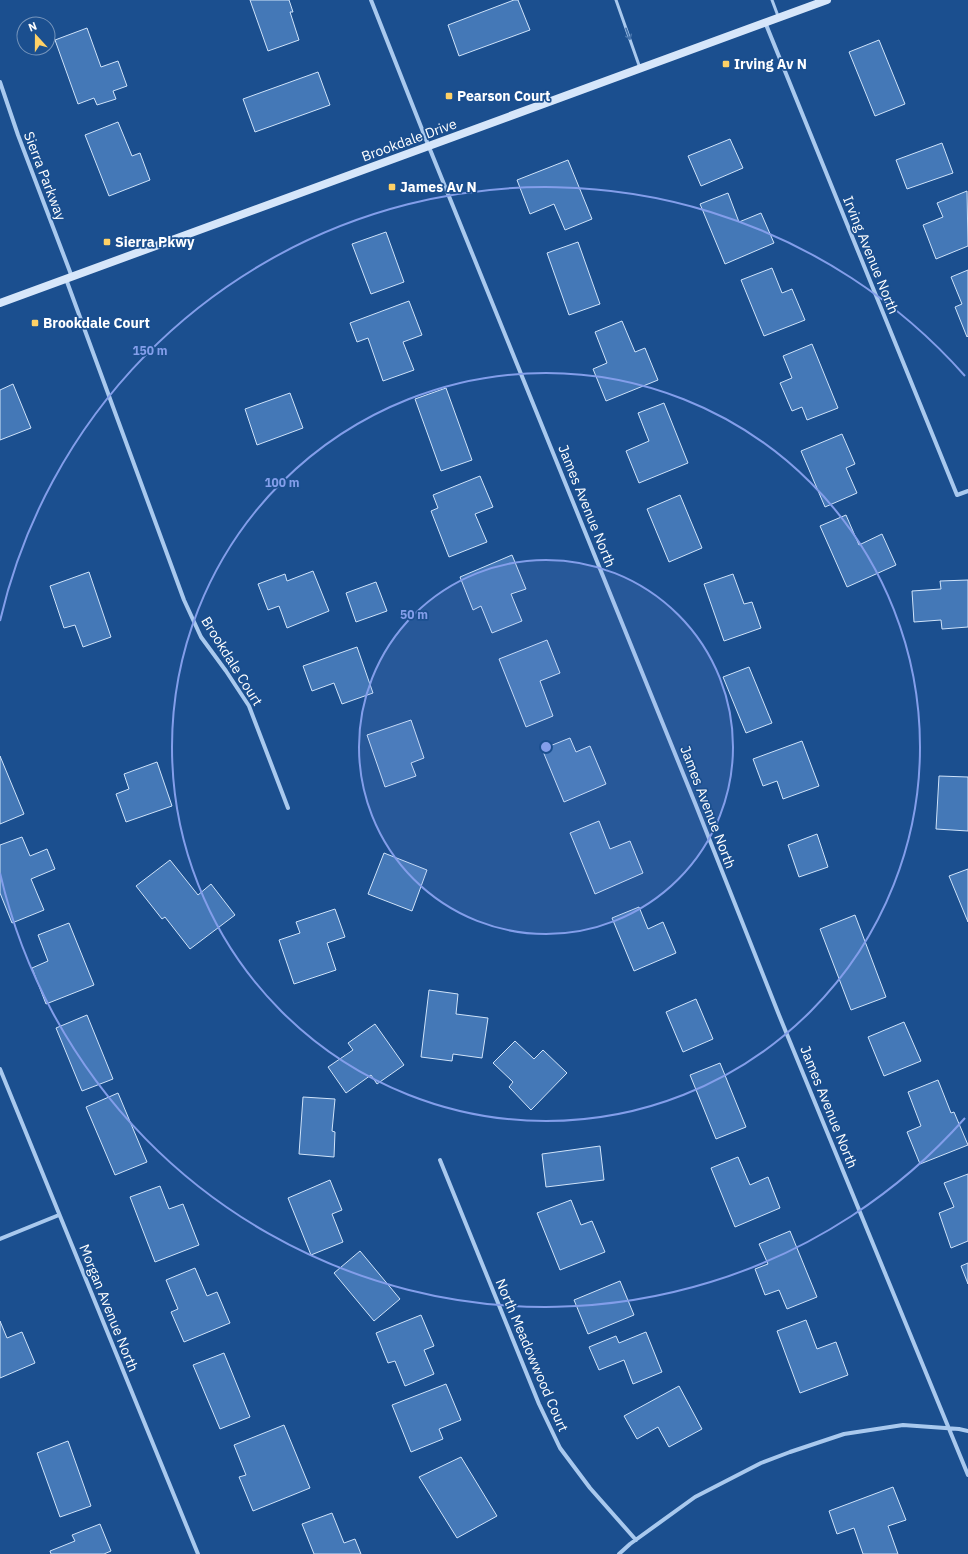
<svg xmlns="http://www.w3.org/2000/svg" width="968" height="1554" viewBox="0 0 968 1554" font-family="'IBM Plex Sans',sans-serif">
  <rect width="100%" height="100%" fill="#1b4f8f"/>
  <path fill="#4478b7" stroke="#cfe3fa" d="M250,0h39l4,12h-3l9,28 -31,11z
    M514,0h4l12,30 -71,26 -11,-31z
    M87,28l14,39 17,-6 9,25 -14,5 3,8 -19,6 -3,-7 -16,6 -23,-64z
    M879,40l26,64 -30,12 -26,-64z
    M318,72l12,33 -75,27 -12,-33z
    M118,122l14,34 8,-3 10,27 -41,16 -24,-61z
    M730,139l13,29 -42,18 -13,-30z
    M942,143l11,30 -46,16 -11,-29z
    M568,160l24,59 -27,11 -11,-26 -24,10 -13,-34z
    M967,191l1,55 -32,13 -13,-34 20,-8 -6,-14z
    M728,193l11,29 22,-9 13,30 -49,21 -25,-60z
    M386,232l18,50 -33,12 -19,-50z
    M578,242l22,62 -31,11 -22,-62z
    M772,268l10,25 10,-4 13,31 -41,16 -23,-56z
    M968,270v66l-1,1 -12,-30 7,-3 -11,-27z
    M409,301l13,34 -19,7 11,28 -31,11 -15,-43 -11,4 -7,-19z
    M622,321l13,31 10,-4 13,32 -52,21 -13,-32 14,-6 -12,-31z
    M812,344l26,64 -31,12 -5,-13 -10,4 -12,-28 12,-5 -9,-22z
    M13,384l18,44 -31,12v-50z
    M446,388l26,72 -31,11 -26,-72z
    M290,393l13,35 -46,17 -12,-36z
    M664,403l24,60 -49,20 -13,-32 23,-10 -11,-28z
    M842,434l13,30 -9,4 11,25 -32,14 -24,-56z
    M480,476l13,31 -18,7 12,28 -38,15 -18,-46 7,-3 -5,-13z
    M680,495l22,53 -33,14 -22,-53z
    M846,515l13,30 23,-11 14,31 -49,22 -27,-61z
    M512,555l14,34 -15,5 11,27 -30,12 -11,-27 -8,4 -13,-33z
    M313,571l16,40 -42,17 -8,-22 -11,4 -10,-26 27,-10 2,7z
    M89,572l22,65 -28,10 -8,-22 -11,3 -14,-42z
    M733,574l11,30 8,-2 9,26 -37,13 -20,-57z
    M968,580v47l-26,2 -1,-9 -27,2 -2,-31 29,-2 -1,-8z
    M376,582l11,29 -31,11 -10,-29z
    M547,640l13,33 -20,8 13,35 -27,11 -27,-68z
    M357,647l16,46 -31,11 -8,-21 -22,8 -9,-25z
    M749,667l23,56 -26,10 -23,-56z
    M411,720l13,38 -13,5 5,13 -31,11 -18,-52z
    M570,738l6,14 14,-6 16,38 -42,18 -22,-53z
    M802,741l17,45 -36,13 -6,-18 -14,5 -10,-27z
    M0,756l24,58 -24,10z
    M157,762l15,44 -46,16 -10,-28 13,-5 -5,-15z
    M939,776l29,1v54l-32,-2z
    M599,821l11,28 20,-8 13,32 -48,21 -25,-61z
    M817,834l11,33 -29,10 -11,-32z
    M22,837l8,19 17,-7 8,20 -24,10 13,31 -32,13 -12,-30v-48z
    M384,853l43,17 -15,41 -44,-17z
    M170,860l28,35 13,-11 24,31 -45,34 -25,-32 -3,2 -26,-33z
    M968,869v53l-19,-46z
    M639,907l9,22 15,-7 13,31 -42,18 -22,-53z
    M335,909l10,28 -18,6 9,27 -42,14 -15,-44 21,-7 -4,-11z
    M855,915l31,82 -35,13 -31,-81z
    M69,923l25,62 -48,19 -14,-36 16,-7 -10,-26z
    M429,990l29,4 -2,20 32,4 -6,40 -29,-4 -1,7 -31,-4z
    M696,999l17,40 -30,13 -17,-40z
    M87,1015l26,64 -31,12 -26,-63z
    M904,1022l17,39 -37,15 -16,-39z
    M375,1024l29,41 -27,19 -6,-9 -25,18 -18,-26 25,-17 -5,-7z
    M515,1041l19,18 9,-9 24,23 -36,37 -22,-23 4,-5 -20,-19z
    M720,1063l26,64 -30,12 -26,-64z
    M938,1080l13,33 3,-1 14,33 -48,19 -13,-32 14,-6 -13,-34z
    M118,1093l29,69 -32,13 -29,-68z
    M303,1097l32,2 -3,32 3,1 -1,25 -35,-3z
    M600,1146l4,34 -58,7 -4,-33z
    M738,1157l12,28 18,-8 12,31 -45,19 -24,-59z
    M968,1174v67l-17,7 -12,-35 15,-6 -10,-24z
    M330,1180l12,30 -10,4 11,28 -32,13 -23,-57z
    M160,1186l9,23 14,-5 16,41 -44,17 -25,-65z
    M571,1200l10,25 11,-4 13,31 -45,18 -23,-57z
    M790,1231l27,66 -30,12 -8,-19 -14,5 -10,-26 13,-5 -9,-20z
    M360,1251l40,48 -26,22 -40,-48z
    M968,1263v21l-7,-18z
    M195,1268l12,28 10,-4 13,31 -46,19 -13,-30 7,-3 -12,-29z
    M620,1281l14,34 -46,19 -14,-34z
    M421,1315l13,31 -10,4 10,24 -29,12 -10,-25 -7,2 -12,-30z
    M806,1320l11,29 19,-7 12,33 -48,18 -23,-62z
    M0,1321l7,17 15,-6 13,31 -35,15z
    M646,1332l16,40 -29,12 -9,-24 -25,10 -10,-23 27,-11 3,7z
    M224,1353l26,64 -30,12 -27,-64z
    M446,1384l15,36 -22,9 4,10 -32,13 -19,-47z
    M679,1386l23,43 -33,18 -11,-20 -21,12 -13,-23z
    M284,1425l26,63 -57,23 -14,-34 7,-2 -12,-30z
    M68,1441l23,65 -31,11 -23,-64z
    M461,1457l36,59 -40,22 -38,-61z
    M893,1487l13,33 -18,6 10,28h-35l-9,-26 -17,6 -8,-23z
    M332,1513l12,30 11,-4 6,15h-47l-12,-30z
    M100,1524l11,27 -7,3h-53l-1,-3 25,-10 -3,-6z"/>
  <g fill="none" stroke-linecap="round" stroke-linejoin="round">
    <path stroke="#a9c9ee" stroke-width="3" d="M616,0l24,68
      M772,0l6,16"/>
    <path stroke="#a9c9ee" stroke-width="4" d="M371,0l58,147 266,656 84,212 189,460
      M765,22l192,473 11,-4
      M0,82l18,53 54,142
      M66,279l118,321 17,37 25,34 23,35 39,102
      M0,1069l198,485
      M440,1160l99,244 21,44 30,40 46,52
      M0,1239l59,-24
      M619,1554l11,-10 65,-47 66,-34 29,-11 54,-18 59,-9 56,4 9,2"/>
    <path stroke="#d6e6fa" stroke-width="8" d="M0,303l827,-303"/>
  </g>
  <defs><path id="oneway-shaft" d="M-6 0H5M1.5-3L5.5 0L1.5 3" fill="none" stroke-width="1.6" stroke-linecap="round" stroke-linejoin="round"/></defs>
  <use stroke="#4674ac" href="#oneway-shaft" transform="translate(628 34) rotate(70)"/>
  <circle cx="546" cy="747" r="187" fill="#839eea" fill-opacity=".12"/>
  <g fill="none" stroke="#839eea" stroke-width="2">
    <circle cx="546" cy="747" r="187"/>
    <circle cx="546" cy="747" r="374"/>
    <path d="M965 1118A560 560 0 0 1 0 873M0 621A560 560 0 0 1 965 376"/>
  </g>
  <g fill="#ffd166" stroke="#1b4f8f" stroke-width="1.5">
    <rect x="722" y="60" width="8" height="8" rx="2"/>
    <rect x="445" y="92" width="8" height="8" rx="2"/>
    <rect x="388" y="183" width="8" height="8" rx="2"/>
    <rect x="103" y="238" width="8" height="8" rx="2"/>
    <rect x="31" y="319" width="8" height="8" rx="2"/>
  </g>
  <g text-anchor="middle" dominant-baseline="central" stroke-width="3.5" stroke-linejoin="round" paint-order="stroke">
    <g font-size="14" font-weight="bold" fill="#fff" stroke="#1b4f8f" text-anchor="start">
      <text x="734" y="64">Irving Av N</text>
      <text x="457" y="96">Pearson Court</text>
      <text x="400" y="187">James Av N</text>
      <text x="115" y="242">Sierra Pkwy</text>
      <text x="43" y="323">Brookdale Court</text>
    </g>
    <g font-size="14" fill="#fff" stroke="#1b4f8f">
      <text transform="translate(409 140) rotate(-20)">Brookdale Drive</text>
      <text transform="translate(45 176) rotate(69)">Sierra Parkway</text>
      <text transform="translate(871 255) rotate(68)">Irving Avenue North</text>
      <text transform="translate(587 506) rotate(68)">James Avenue North</text>
      <text transform="translate(232 661) rotate(58)">Brookdale Court</text>
      <text transform="translate(708 807) rotate(69)">James Avenue North</text>
      <text transform="translate(829 1107) rotate(68)">James Avenue North</text>
      <text transform="translate(109 1308) rotate(68)">Morgan Avenue North</text>
      <text transform="translate(532 1355) rotate(67)">North Meadowwood Court</text>
    </g>
  </g>
  <circle cx="546" cy="747" r="6" fill="#839eea" stroke="#1b4f8f" stroke-width="2"/>
  <g font-size="12" text-anchor="middle" font-weight="bold" fill="#839eea" stroke="#1b4f8f" stroke-width="3.5" stroke-linejoin="round" paint-order="stroke">
    <text x="150" y="355">150 m</text>
    <text x="282" y="487">100 m</text>
    <text x="414" y="619">50 m</text>
  </g>
  <g transform="translate(36 36) rotate(339)"><circle r="19" fill="#1b4f8f" stroke="#7695bc"/>
  <path d="M0-3L7 15L0 10L-7 15Z" fill="#ffd166"/>
  <text y="-6" font-size="11" font-weight="bold" text-anchor="middle" fill="#ffffff">N</text>
  </g>
</svg>
